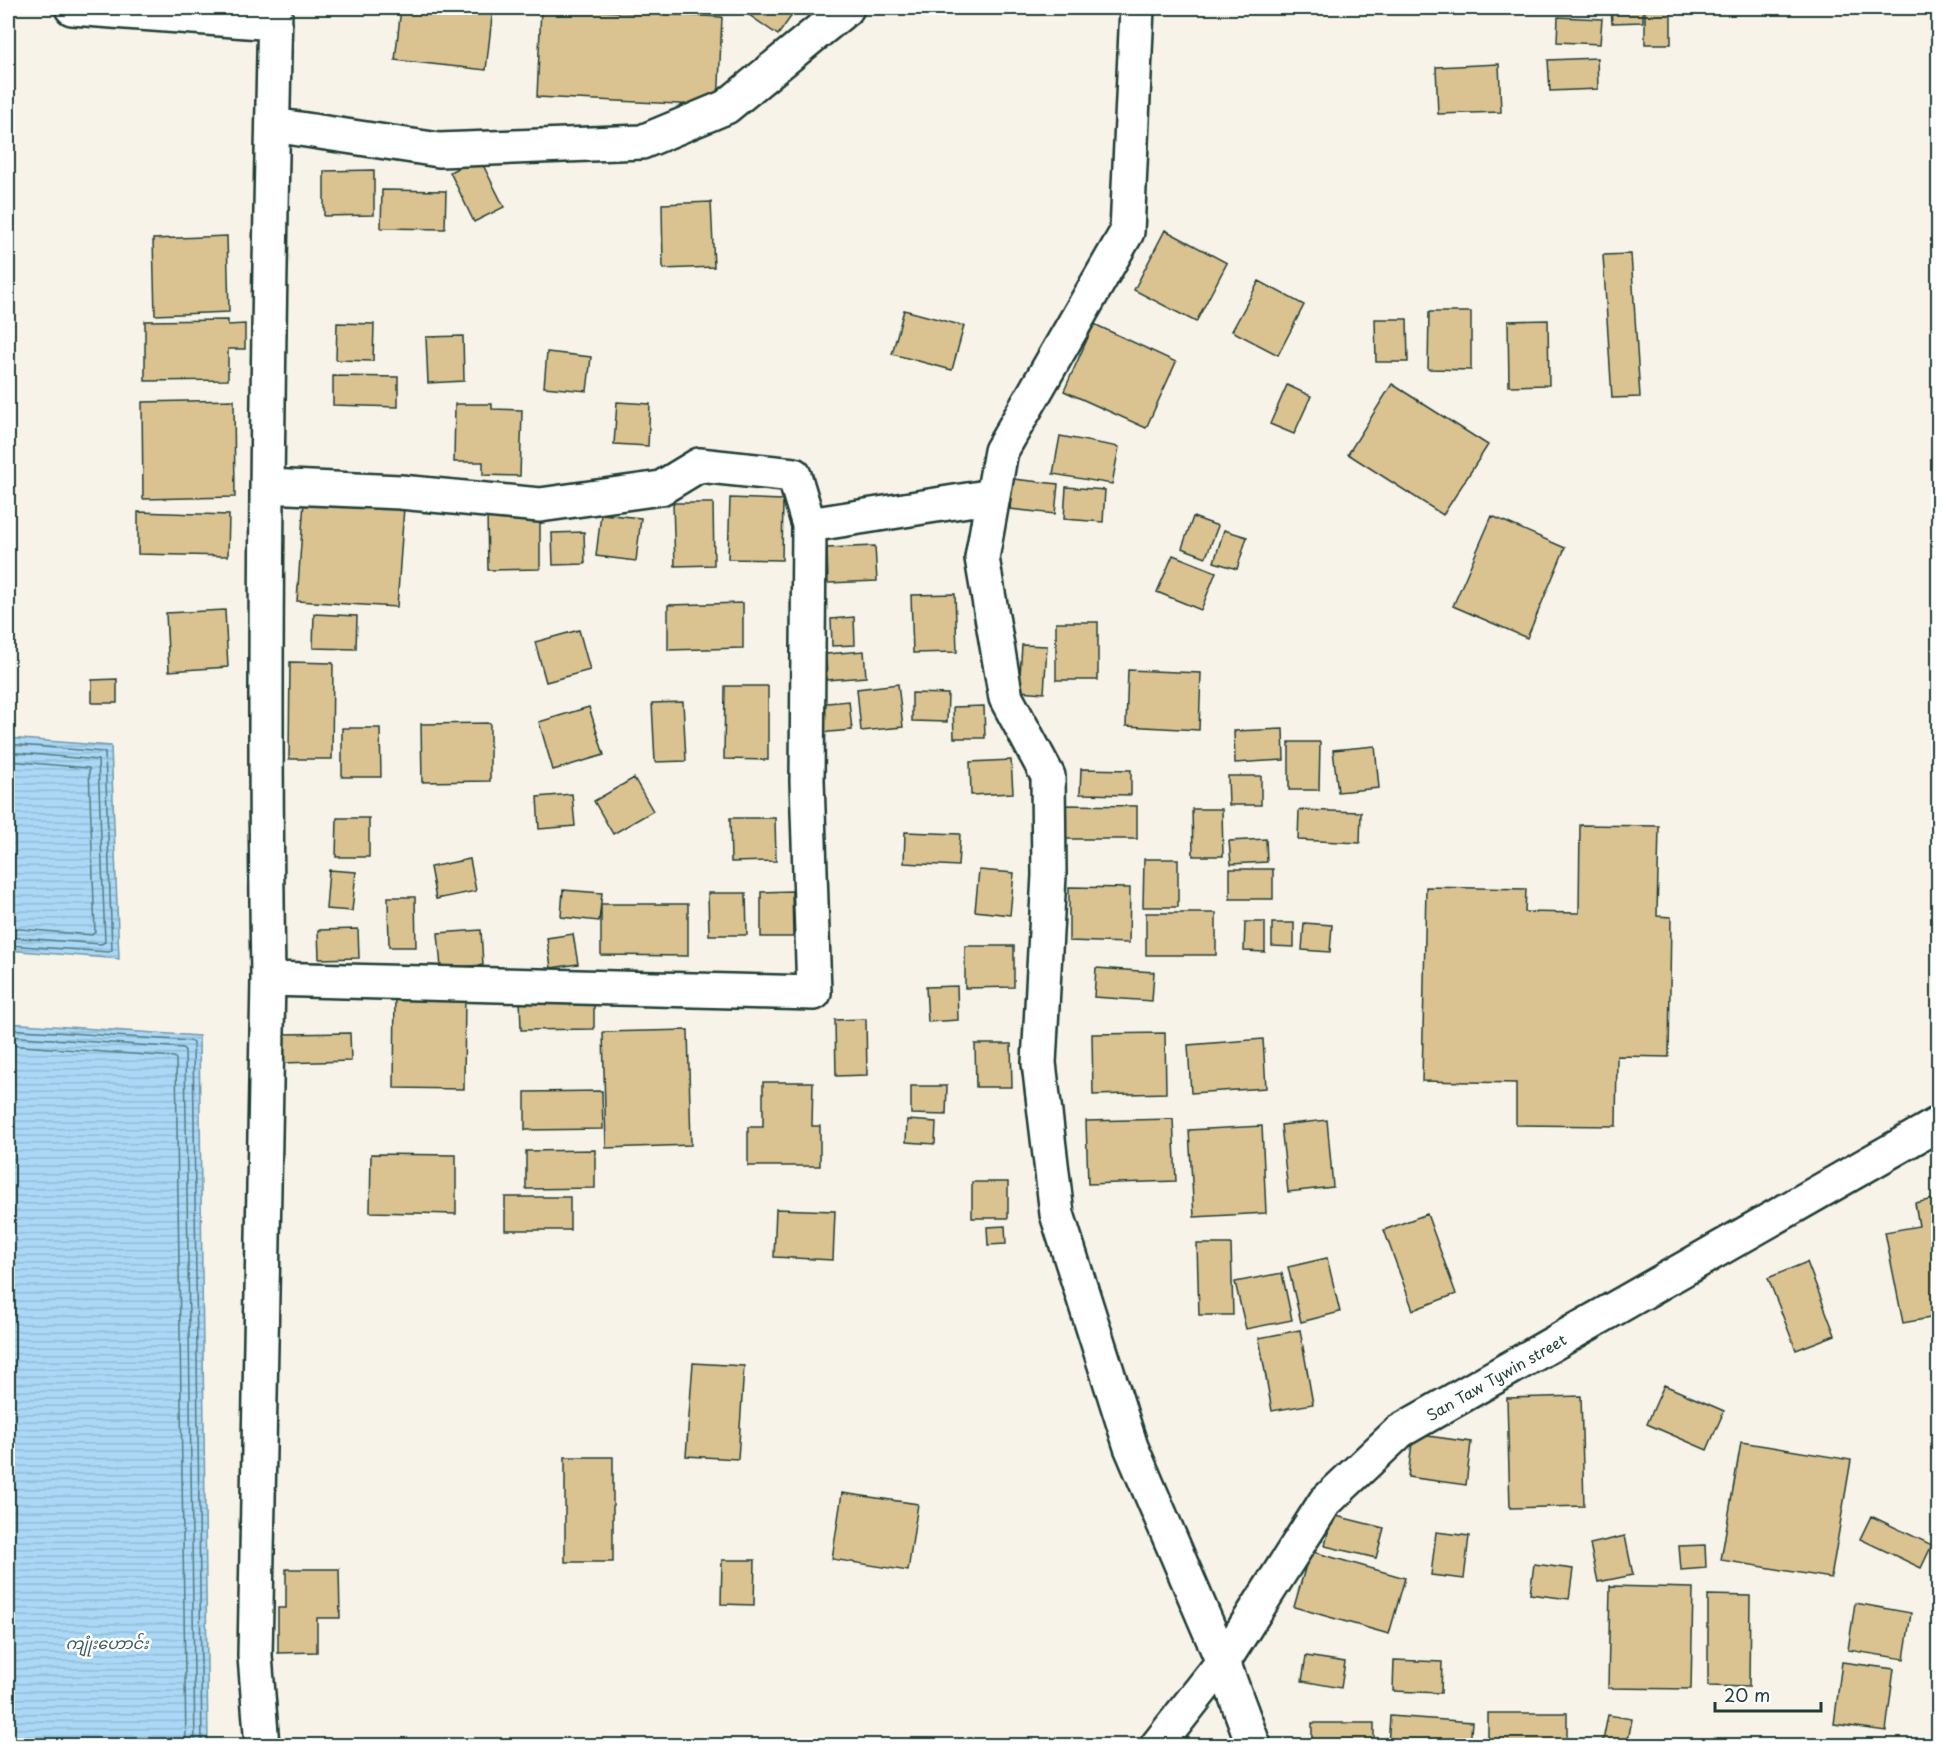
<svg xmlns="http://www.w3.org/2000/svg" width="1946" height="1753" viewBox="0 0 1946 1753" font-family="'Playpen Sans','Noto Sans Myanmar',sans-serif">
  <defs>
    <pattern id="water-rules" width="6" height="5" patternUnits="userSpaceOnUse" patternTransform="scale(1.5)"><rect width="6" height="5" fill="#aad8f6"/><path d="M0 2.5h6" fill="none" stroke="#92bad4"/></pattern>
  </defs>
  <rect width="100%" height="100%" fill="#f8f3e9"/>
  <filter id="ink" filterUnits="userSpaceOnUse"><feTurbulence type="fractalNoise" baseFrequency=".0167" numOctaves="2"/><feDisplacementMap in="SourceGraphic" scale="12" xChannelSelector="R" yChannelSelector="G"/><feConvolveMatrix kernelMatrix="1 2 1 2 8 2 1 2 1" color-interpolation-filters="sRGB"/></filter>
  <g filter="url(#ink)">
    <path fill="url(#water-rules)" stroke="#729aa8" stroke-width="1.5" d="M8,738l103,8 8,213 -111,-9z
      M8,1023l191,13 9,709h-200z"/>
    <g fill="none" stroke-linecap="round" stroke-linejoin="round">
      <path stroke="#577b82" stroke-width="1.5" d="M8,744l95,8 2,1 7,197 -3,2 -101,-7
        M8,752l90,8 7,182 -4,2 -93,-7
        M8,761l81,7 6,164 -3,3 -84,-7
        M8,1029l182,12 3,2 9,703
        M8,1036l175,12 2,3 10,695
        M8,1045l166,12 2,2 10,687"/>
    </g>
    <path fill="#dbc291" stroke="#1f3d34" stroke-width="1.5" d="M401,8h92l-7,62 -91,-10z
      M541,8l181,9 -4,89 -181,-9z
      M739,8h58l-19,27z
      M1611,8h32v14l-31,1z
      M1645,8h26v36h-26z
      M1932,8h6v46h-3z
      M1558,17l44,2 -2,25 -43,-2z
      M1597,58l1,31 -48,2 -2,-31z
      M1499,64l2,48 -63,2 -2,-47z
      M479,157l25,50 -30,15 -24,-50z
      M374,170v45l-50,1v-45z
      M382,190l64,1 -1,38 -64,-1z
      M711,202l3,65 -51,2 -1,-65z
      M1165,230l62,33 -31,59 -62,-32z
      M227,236l2,76 -74,3 -2,-76z
      M1631,254l9,143 -28,1 -9,-143z
      M1259,281l45,24 -26,50 -46,-24z
      M904,310l60,16 -12,44 -60,-16z
      M1429,312h42v58l-43,-1z
      M1375,319h32l1,43h-32z
      M228,320v5l17,-1v25h-17v31l-83,1v-60z
      M1548,320l1,65 -40,1 -1,-65z
      M337,323l37,1 -1,37 -37,-1z
      M1094,324l82,38 -30,66 -82,-37z
      M463,336l1,45 -36,2 -2,-46z
      M547,352l44,5 -4,34 -43,-4z
      M333,376l65,1v30l-65,-2z
      M1392,384l96,61 -45,70 -95,-61z
      M1287,385l24,11 -17,38 -24,-10z
      M234,400l1,97 -92,2 -1,-97z
      M617,402l33,2 -2,42 -34,-2z
      M455,404h37v5l30,1 -2,66 -37,-1v-13h-29z
      M1060,436l59,11 -7,37 -59,-10z
      M1013,479l45,5 -3,30 -45,-5z
      M1066,487l39,3 -2,32 -39,-3z
      M730,498l53,2 -1,60 -54,-1z
      M304,501l100,6 -7,100 -100,-6z
      M673,503h40l1,62 -39,1z
      M138,512l91,3 -1,41 -90,-2z
      M487,513h53v56l-52,1z
      M601,514l40,4 -5,43 -40,-5z
      M1492,516l73,32 -38,90 -74,-32z
      M1193,517l25,9 -12,31 -24,-9z
      M1224,530l23,7 -10,32 -23,-7z
      M584,532l1,32 -32,1 -1,-32z
      M875,546l2,35 -49,2 -1,-35z
      M1173,555l43,17 -15,38 -44,-18z
      M955,594l2,58 -44,1 -2,-58z
      M743,603v45l-75,2v-45z
      M225,610l3,57 -59,4 -3,-58z
      M314,614l43,2 -1,33 -43,-1z
      M854,617l1,28 -23,1 -1,-27z
      M1056,622h42v58h-42z
      M579,630l11,40 -44,12 -11,-40z
      M1022,645l25,1 -3,47 -25,-2z
      M864,651l2,26 -39,3 -1,-26z
      M290,662l43,1 -1,96h-43z
      M1128,670l73,3 -2,57 -73,-4z
      M117,679v24h-25v-23z
      M898,684l5,43 -42,4 -4,-42z
      M725,686h43v74l-44,-1z
      M912,693l36,1 -1,28 -35,-1z
      M849,701l3,29 -34,3 -2,-29z
      M683,702l3,59 -31,1 -3,-59z
      M984,706l1,32h-31l-1,-31z
      M589,707l15,48 -51,15 -14,-48z
      M490,723v58l-68,1 -1,-58z
      M342,728h38l1,49h-39z
      M1283,729l1,31 -49,3 -1,-32z
      M1289,742h31l-1,48h-30z
      M1375,746l4,42 -41,4 -5,-42z
      M1011,760l2,33 -42,2 -1,-33z
      M1081,769l50,1v25l-51,-1z
      M1228,776h33v29h-32z
      M634,778l19,33 -40,23 -19,-33z
      M572,794l3,32 -36,3 -2,-32z
      M1063,805l74,1v33h-75z
      M1192,809h30l1,47h-30z
      M1299,810l62,2 -1,31 -62,-3z
      M337,818h32v39h-33z
      M730,818h45l1,43 -45,1z
      M1580,825l79,1 -2,90 14,1 -2,140 -52,-1 -1,70 -100,-1v-42l-94,-2 4,-194 100,2 -1,23 54,1z
      M905,832l55,2 -2,32 -54,-3z
      M1266,839l1,23 -36,2 -2,-23z
      M470,859l6,32 -40,8 -6,-32z
      M1144,859h34v48h-35z
      M1230,869h43v30h-43z
      M329,870l27,2 -4,39 -26,-2z
      M979,870l35,3 -4,42 -35,-4z
      M1069,887l61,1 -1,55 -60,-2z
      M563,890l39,3 -3,28 -38,-4z
      M792,891l1,46h-32v-45z
      M708,893h38l1,42h-38z
      M388,897h27l1,50h-27z
      M601,904h87v52l-87,-1z
      M1146,913h70v42h-70z
      M1245,922h20v30l-21,-1z
      M1272,923h22v24l-22,-1z
      M1304,923l28,2 -2,27 -28,-2z
      M358,929l1,29 -40,1 -1,-29z
      M481,930l2,35 -42,3 -3,-35z
      M573,934l5,30 -27,4 -4,-30z
      M965,946h49v41l-49,1z
      M1096,968l58,4 -2,29 -58,-4z
      M957,986l1,34 -30,2 -2,-35z
      M395,991l70,1 -1,97 -70,-1z
      M594,996v33l-73,1 -1,-32z
      M866,1019l1,56 -31,1 -1,-56z
      M688,1030l3,115 -85,3 -3,-116z
      M350,1033l1,28 -69,2v-29z
      M1165,1033l1,60 -73,2 -1,-61z
      M1263,1039l3,49 -75,5 -3,-48z
      M975,1044h36l1,43h-36z
      M763,1082h50l-1,44h8v40h-72v-39h15z
      M911,1086h36l-1,29 -35,-1z
      M602,1091l1,38 -78,1v-38z
      M1173,1119l3,62 -88,3 -2,-63z
      M907,1120l29,2 -1,22 -29,-2z
      M1327,1120l6,67 -45,5 -7,-67z
      M1262,1126l4,87 -72,4 -5,-87z
      M595,1150v38l-69,1v-38z
      M371,1154l85,1v59l-86,-2z
      M972,1182h36v36h-36z
      M505,1197h65v33h-65z
      M1938,1198v132l-2,-13 -33,6 -18,-91 34,-6 -4,-23z
      M776,1209l59,2 -2,49 -59,-3z
      M1427,1214l29,80 -43,16 -29,-80z
      M1005,1226l1,18 -18,1 -1,-18z
      M1197,1244h34l2,71h-34z
      M1327,1258l13,54 -39,10 -13,-55z
      M1807,1262l28,73 -39,15 -28,-72z
      M1282,1273l10,47 -46,9 -11,-47z
      M1300,1330l13,74 -41,7 -13,-73z
      M693,1363l51,3 -6,93 -52,-3z
      M1664,1385l60,26 -17,39 -60,-26z
      M1581,1396l3,110 -74,2 -3,-110z
      M1413,1434l58,8 -5,43 -58,-8z
      M1741,1442l110,18 -20,118 -110,-18z
      M565,1457h48v105h-48z
      M842,1493l76,11 -10,67 -76,-12z
      M1332,1515l52,13 -8,30 -51,-12z
      M1871,1516l61,29 -11,23 -61,-29z
      M1436,1532l33,4 -5,43 -33,-4z
      M1625,1536l8,39 -35,7 -8,-38z
      M1705,1545l1,23 -25,2 -2,-24z
      M1310,1551l95,27 -16,56 -95,-27z
      M722,1560h33l-1,45 -33,-1z
      M1534,1564l39,5 -4,30 -39,-5z
      M286,1569h53l1,49h-23v34l-39,1v-45h8z
      M1610,1586l83,2 -2,101 -83,-1z
      M1708,1595l42,1 -1,91 -41,-1z
      M1855,1603l56,10 -7,46 -56,-9z
      M1306,1656l39,6 -4,26 -39,-7z
      M1394,1660l48,2 -1,31 -48,-2z
      M1842,1662l52,7 -8,62 -52,-7z
      M1488,1713h79v33h-79z
      M1608,1715l24,4 -5,27h-25z
      M1390,1716l82,6 -2,24h-82z
      M1312,1723h62v23h-62z
      M1938,1727v19h-4z"/>
    <g fill="none" stroke-linecap="round" stroke-linejoin="round">
      <defs>
        <path id="minor" d="M72,8l203,15
          M1137,8l-10,224 -126,219 -19,107 24,140 42,78 1,99 -10,188 18,151 74,233 92,215 31,84
          M273,125l166,25 203,-8 84,-35 121,-99
          M267,486l133,6 140,13 121,-17 38,-23 95,10 15,50
          M268,979l546,14 -7,-212 2,-256 184,-29
          M262,1746l-7,-90 13,-677c-5,-323 0,-648 7,-971"/>
        <g id="tertiary">
          <path id="s1" d="M1157,1746l66,-84 102,-160 75,-71 538,-307"/>
        </g>
      </defs>
      <use href="#minor" stroke="#1f3d34" stroke-width="38"/>
      <use href="#tertiary" stroke="#1f3d34" stroke-width="38"/>
      <use href="#minor" stroke="#fff" stroke-width="33"/>
      <use href="#tertiary" stroke="#fff" stroke-width="33"/>
    </g>
  </g>
  <g text-anchor="middle" dominant-baseline="central" stroke-width="5" stroke-linejoin="round" paint-order="stroke">
    <g font-size="15" fill="#1f3d34" stroke="#fff">
      <text stroke="none"><textPath href="#s1" startOffset="510">San Taw Tywin street</textPath></text>
    </g>
    <g font-size="16" font-style="italic" fill="#3b5c5b" stroke="#fff">
      <text x="107" y="1642">ကျုံးဟောင်း</text>
    </g>
  </g>
  <rect width="1946" height="1753" fill="none" stroke="#fff" stroke-width="30"/>
  <rect x="15" y="15" width="1916" height="1723" fill="none" stroke="#1f3d34" stroke-width="2" filter="url(#ink)"/>
  <path d="M1715 1702v9h106v-9" fill="none" stroke="#1f3d34" stroke-width="3"/>
  <text x="1724" y="1702" font-size="18" fill="#1f3d34" stroke="#ffffff" stroke-width="4.5" paint-order="stroke">20 m</text>
</svg>
